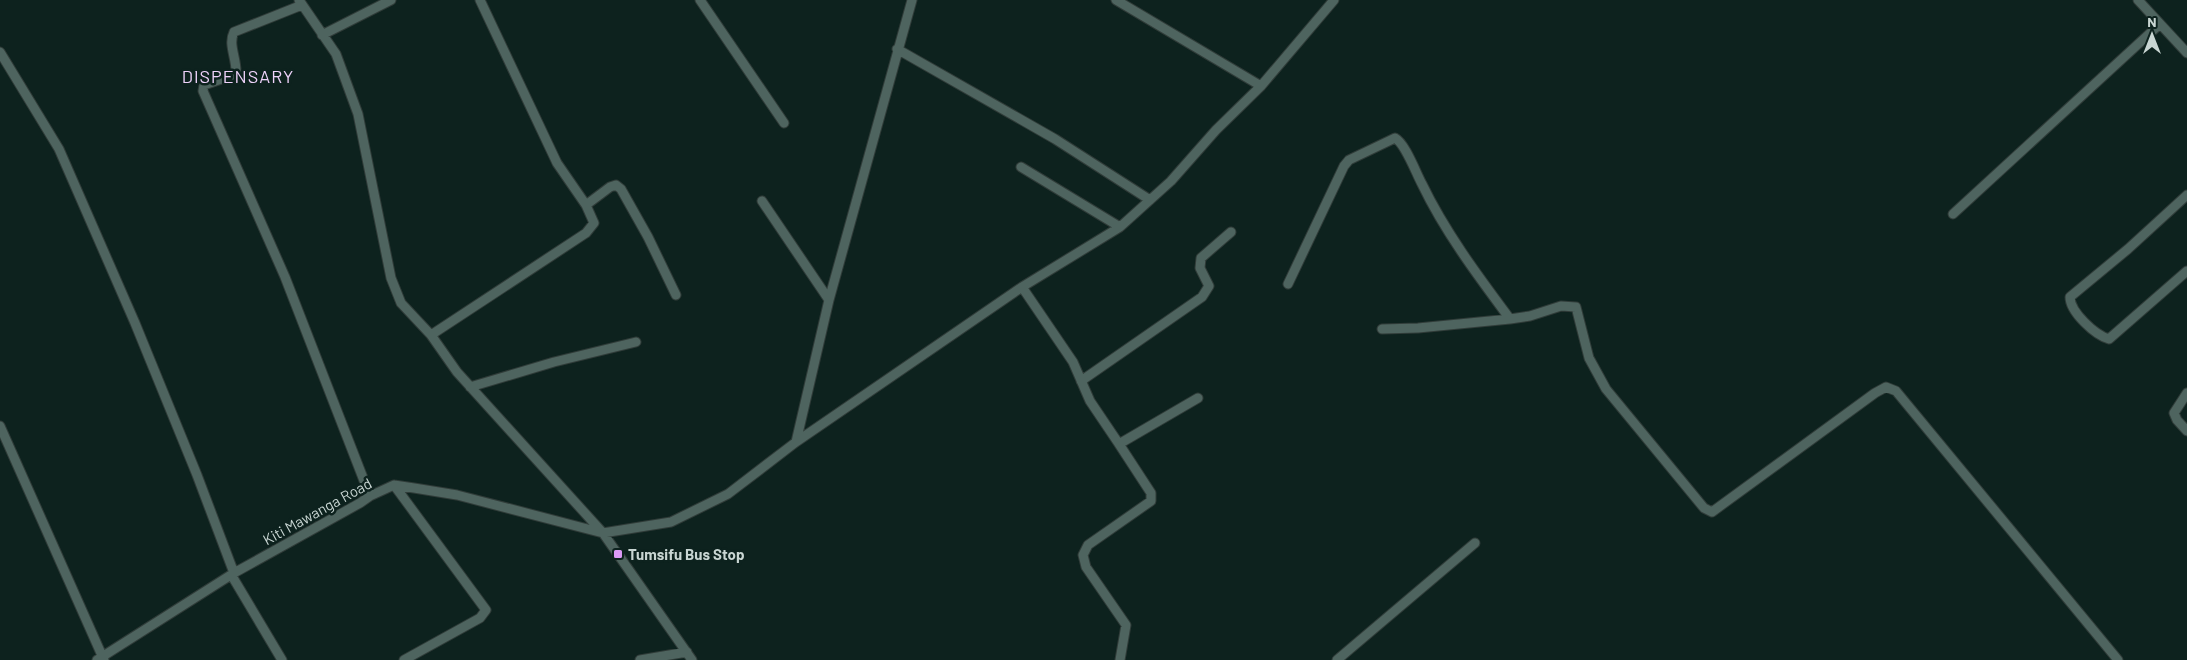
<svg xmlns="http://www.w3.org/2000/svg" width="2187" height="660" viewBox="0 0 2187 660" font-family="Barlow,sans-serif">
  <rect width="100%" height="100%" fill="#0d221e"/>
  <g fill="none" stroke-linecap="round" stroke-linejoin="round">
    <defs>
      <path id="minor" d="M299,0l37,54 22,60 33,164 10,25 30,32 26,37 146,161 89,127
        M480,0l77,163 29,42
        M700,0l84,123
        M1116,0l145,86
        M2138,0l49,53
        M302,5l-68,27c-6,12 2,25 2,39l-3,4 -29,10 -1,6 82,186 85,219
        M322,35l69,-35
        M897,49l158,90 95,61
        M0,52l59,97 76,174 62,152 37,98
        M1021,167l99,60
        M2187,195l-59,54 -58,48c0,15 25,38 39,42l78,-68
        M762,201l67,99
        M1953,214l207,-190
        M1288,284l56,-118 5,-6 46,-22c10,5 21,35 27,46 23,48 56,92 88,135
        M1022,287l51,75 17,39 29,43 79,-46
        M1382,329l36,-1 92,-9 20,-3 31,-10 15,1 13,51 17,31 98,119 8,4 163,-119 11,-6 10,4 222,269
        M431,335l155,-102 8,-10 -8,-18 24,-18 6,-2 5,4 27,48 28,58
        M1081,381l121,-84 7,-11 -9,-18 1,-10 30,-26
        M470,387l84,-25 82,-20
        M2187,393l-13,20 3,7 10,11
        M0,426l104,234
        M796,442l33,-142 83,-300
        M1119,444l32,49v8l-63,44 -5,10 3,12 40,58 -6,35
        M394,485l92,125 -6,8 -76,42
        M232,576l50,84
        M97,660l137,-87 126,-70 10,-7 24,-11 20,3 43,7 146,38 68,-11 57,-28 68,-52 226,-155 98,-60 51,-46 45,-51 45,-44 73,-86
        M640,660l47,-8
        M1337,660l138,-117"/>
    </defs>
    <use href="#minor" stroke="#303c39" stroke-width="11"/>
    <use href="#minor" stroke="#4e645f" stroke-width="9"/>
  </g>
  <rect fill="#db99f6" stroke="#0d221e" stroke-width="2" x="613" y="549" width="10" height="10" rx="2.5"/>
  <g text-anchor="middle" dominant-baseline="central" stroke-width="5" stroke-linejoin="round" paint-order="stroke">
    <g font-size="15" fill="#c9d6d3" stroke="#0d221e">
      <text transform="translate(317 511) rotate(-29)">Kiti Mawanga Road</text>
    </g>
    <g font-size="15" font-weight="bold" fill="#c9d6d3" stroke="#0d221e" text-anchor="start">
      <text x="628" y="554">Tumsifu Bus Stop</text>
    </g>
    <g font-size="18" letter-spacing="1" fill="#efd3fb" stroke="#0d221e">
      <text x="238" y="76">DISPENSARY</text>
    </g>
  </g>
  <g transform="translate(2152 35)" stroke="#0d221e" stroke-width="4" paint-order="stroke">
  <path d="M0-4L9 19L0 12L-9 19Z" fill="#c9d6d3"/>
  <text y="-8" font-size="14" font-weight="bold" text-anchor="middle" fill="#c9d6d3">N</text>
  </g>
</svg>
